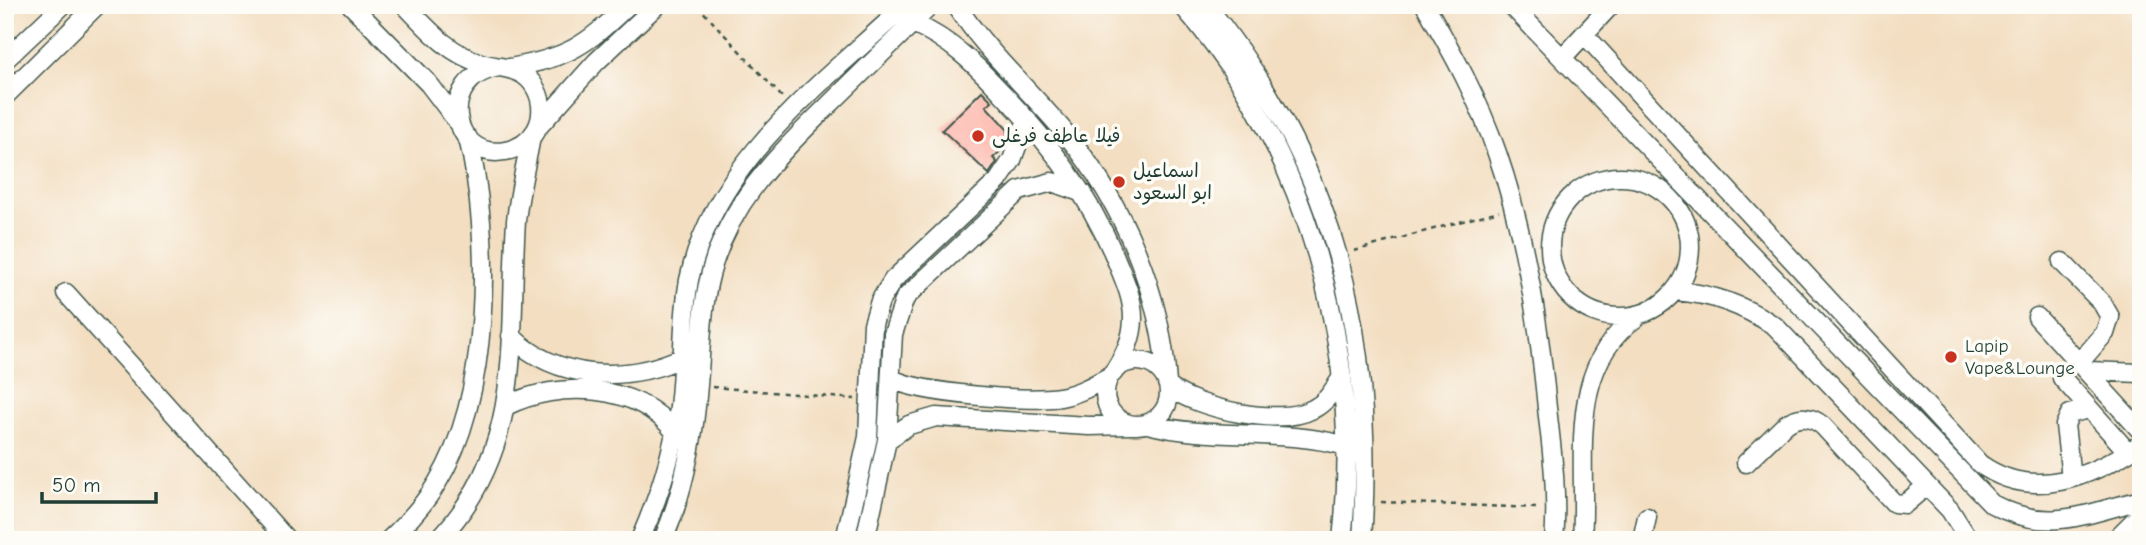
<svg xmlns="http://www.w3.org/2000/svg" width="2146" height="545" viewBox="0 0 2146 545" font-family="'Comic Neue','Playpen Sans Arabic',sans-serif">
  <rect width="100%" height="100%" fill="#fdfcf7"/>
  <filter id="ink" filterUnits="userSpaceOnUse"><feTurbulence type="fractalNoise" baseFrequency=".0143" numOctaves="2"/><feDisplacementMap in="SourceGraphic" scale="14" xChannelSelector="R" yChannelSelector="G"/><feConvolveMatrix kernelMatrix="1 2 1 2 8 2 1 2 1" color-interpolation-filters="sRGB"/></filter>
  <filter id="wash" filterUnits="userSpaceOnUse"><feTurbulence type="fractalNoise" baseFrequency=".00686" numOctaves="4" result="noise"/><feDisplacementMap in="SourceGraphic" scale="28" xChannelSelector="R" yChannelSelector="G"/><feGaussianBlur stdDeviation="1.57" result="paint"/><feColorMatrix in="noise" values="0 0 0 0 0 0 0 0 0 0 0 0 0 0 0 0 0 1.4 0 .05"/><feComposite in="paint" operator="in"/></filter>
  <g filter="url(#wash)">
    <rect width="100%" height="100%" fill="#f3dec1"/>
    <g id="blocks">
      <path fill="#fda396" d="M982,91l10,10 -6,5 22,24 -3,17 -12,11 4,4 -8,12 -47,-44z"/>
    </g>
  </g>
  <g filter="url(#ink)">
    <use href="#blocks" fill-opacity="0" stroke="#3f5549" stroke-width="2"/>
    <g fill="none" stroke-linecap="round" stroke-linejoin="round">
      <defs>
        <path id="minor" d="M351,5l78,79 28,37
          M405,5c22,23 44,49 76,58 21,6 43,3 55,26 7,13 7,29 0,41 -7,12 -18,19 -31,21 -54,10 -69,-74 -6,-84
          M956,5c31,48 75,86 111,130 57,70 94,158 100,248
          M1182,5c126,143 181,347 160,535
          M1206,5c130,161 170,332 156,535
          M1425,5c28,48 54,95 72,148 28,80 42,170 50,255 5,43 11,88 7,132
          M1511,5l481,499c56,30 92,10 149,-4
          M913,23c38,17 63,42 91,72 47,50 84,99 111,162 8,20 18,40 18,61 0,21 -9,38 -20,55
          M1584,34l396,430c53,38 111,13 161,-20
          M1562,58l49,-53
          M5,60l58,-55
          M509,68c59,-10 76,-22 119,-63
          M5,96l92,-91
          M539,126l57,-64 61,-57
          M1550 247a70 70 0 1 1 140 0a70 70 0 1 1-140 0Z
          M2062,262l40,41 8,14 -5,16 -25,29
          M1675,291c39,3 67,14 100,35l175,184 19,30
          M66,293l221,247
          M2037,317l104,114
          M511,336c46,45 116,47 172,21
          M1105 393a32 32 0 1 1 64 0a32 32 0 1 1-64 0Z
          M2088,371l53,2
          M2062,378l66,74
          M892,379c30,15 134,23 168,18 18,-3 34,-12 50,-21
          M1169,387c30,22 110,40 144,22 14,-7 21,-20 29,-32
          M506,406c53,-26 131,-23 169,26
          M1148,424c65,17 134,4 198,22
          M887,440l22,-15 27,-8 153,9 42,-1
          M1746,463l40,-39c13,-9 25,-8 37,2l71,77 11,1 21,-18
          M2071,478l-6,-53 5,-11 17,-5
          M389,540c18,-17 35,-35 48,-57 54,-88 55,-246 31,-345
          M438,540c89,-93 70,-202 78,-319 3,-28 10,-57 15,-84
          M640,540c20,-46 36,-93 40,-143 4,-39 2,-79 9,-117 25,-119 132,-195 217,-275
          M663,540c22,-50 31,-102 35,-155 3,-34 3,-68 10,-101 17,-80 72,-131 128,-186 32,-31 63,-62 95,-93
          M845,540l23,-103 5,-113 7,-23 13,-21 105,-99 14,-21 15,-41
          M865,540l22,-100 6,-106 12,-36 114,-107 33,-9 31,11
          M1582,540c6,-78 -18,-172 55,-223
          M1642,540l5,-23"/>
        <path id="major" d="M2117,540l24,-24"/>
      </defs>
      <use href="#minor" stroke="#3f5549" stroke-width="21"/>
      <use href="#major" stroke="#3f5549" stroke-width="24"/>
      <path stroke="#3f5549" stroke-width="2.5" stroke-dasharray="5 5" stroke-linecap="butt" d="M697,5l86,93
        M1354,251l145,-40
        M712,387l143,12
        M1381,502l157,6"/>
      <use href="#minor" stroke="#fff" stroke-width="18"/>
      <use href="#major" stroke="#fff" stroke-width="21"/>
    </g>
  </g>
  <g fill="#c8321e" stroke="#fdfcf7" stroke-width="2.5">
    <circle cx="978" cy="136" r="7"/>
    <circle cx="1119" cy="182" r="7"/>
    <circle cx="1951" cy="357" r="7"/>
  </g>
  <g text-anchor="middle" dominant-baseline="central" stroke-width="7" stroke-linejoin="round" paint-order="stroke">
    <g font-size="19" fill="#1f3d34" stroke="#fdfcf7" text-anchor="start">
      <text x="992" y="136">فيلا عاطف فرغلى</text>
      <text x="1133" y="171">اسماعيل<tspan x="1133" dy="22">ابو السعود</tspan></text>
      <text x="1965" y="346">Lapip<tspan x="1965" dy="22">Vape&amp;Lounge</tspan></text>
    </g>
  </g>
  <rect width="2146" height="545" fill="none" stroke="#fdfcf7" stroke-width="28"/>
  <path d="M42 492v10h114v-10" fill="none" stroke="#1f3d34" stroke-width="3.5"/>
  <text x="52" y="492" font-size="21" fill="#1f3d34" stroke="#fdfcf7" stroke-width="5" paint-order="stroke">50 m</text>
</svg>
